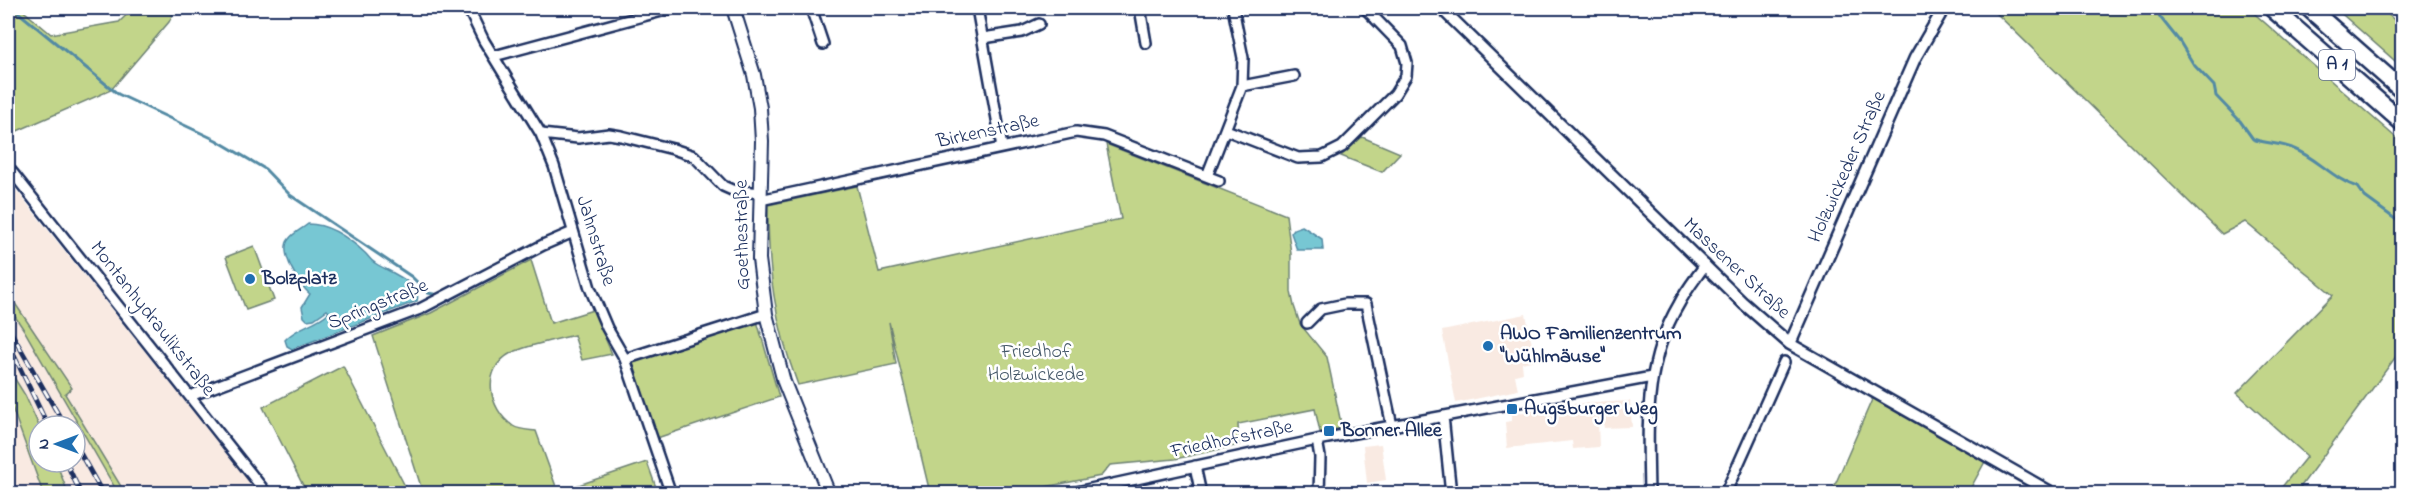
<svg xmlns="http://www.w3.org/2000/svg" width="2410" height="501" viewBox="0 0 2410 501" font-family="'Indie Flower',sans-serif">
  <rect width="100%" height="100%" fill="#fff"/>
  <filter id="ink" filterUnits="userSpaceOnUse"><feTurbulence type="fractalNoise" baseFrequency=".0167" numOctaves="2"/><feDisplacementMap in="SourceGraphic" scale="12" xChannelSelector="R" yChannelSelector="G"/><feConvolveMatrix kernelMatrix="1 2 1 2 8 2 1 2 1" color-interpolation-filters="sRGB"/></filter>
  <g filter="url(#ink)">
    <path fill="#f9eae2" d="M8,180l250,313h-133l-60,-100 6,-5 -63,-95z
      M8,306l16,24 94,163h-50l-12,-31h19v-36h-36l-14,-31 -17,-27z
      M1526,314l9,46 -13,3 1,10 -8,2 3,15 -62,13 -14,-72z
      M9,401l34,92 -35,1v-92z
      M1630,401l2,26 -28,1 -1,-6h-5l1,25 -26,2 -1,-8 -65,7 -2,-26 7,-1v-7l58,-10z
      M1381,444l5,36 -19,3 -4,-37z"/>
    <path fill="#c2d58a" stroke="#6e8274" stroke-width="1.5" d="M8,8h12l31,26 68,-12 15,-14h42l-7,14 -58,68 -103,45z
      M1991,8h257l154,135v209l-2,-1 -104,142h-19l30,-37 -70,-63 96,-98 -88,-73 -23,12z
      M2335,8h46l21,19v40z
      M1362,137l38,16 -18,19 -41,-16z
      M1106,144l180,71 5,39v38l3,14 6,18 27,33 15,71 -22,4 -5,-23 -77,15 1,21 -64,14 -65,6 -9,11 -87,17h-84l-41,-171 7,42 -98,21c-24,-63 -30,-114 -30,-180l89,-19 22,86 242,-53z
      M254,246l20,54 -28,10 -20,-53z
      M531,260l20,63 42,-13 19,44 -30,6 -8,-25c-19,5 -46,10 -63,18 -30,16 -23,56 2,73 6,4 16,4 23,5l22,61 89,-30 11,31h-235l-50,-157 58,-23z
      M8,293l64,95 -7,6 60,99h-7l-94,-163 -16,-24z
      M757,321l22,76 -122,41 -25,-77z
      M343,366l65,126 -4,1h-97l-44,-86z
      M8,368l17,27 14,31v36h17l12,31h-25l-33,-91h-2z
      M1874,395l114,61 -20,37 -137,1z"/>
    <path fill="#77c7d3" stroke="#528aa4" stroke-width="1.5" d="M308,224c21,0 42,15 57,29 3,3 6,8 10,10 11,8 48,20 42,38l-125,48 -5,-3 -2,-6c12,-14 31,-15 44,-28l-2,-2 -13,9 -7,1 -3,-3 -2,-10 8,-13c-10,-8 -32,-42 -21,-55 4,-6 13,-10 19,-15z
      M1302,226l20,13 1,11h-26l-6,-17 3,-4z"/>
    <g fill="none" stroke-linecap="round" stroke-linejoin="round">
      <path stroke="#528aa4" stroke-width="3" d="M13,8l105,86 98,46 49,29 25,26 122,82 16,16 11,2
        M2156,8l4,9 20,25 14,23 20,21 2,10 24,25 13,18c13,5 29,4 41,10 23,9 40,31 64,38l7,10 37,27"/>
      <defs>
        <path id="minor" d="M468,8l16,33 57,93 13,32 36,122 17,40 18,31 46,135
          M811,8l12,36
          M977,8l25,139
          M1140,8l6,35
          M983,38l39,-6 17,-8
          M494,56l179,-48
          M1242,86l52,-10
          M1226,130l72,28 24,-1 20,-10 53,-53 11,-18 1,-13 -5,-17 -37,-38
          M541,134l37,4 31,-4 12,2 52,13 21,7 29,30 9,4 29,3
          M8,167l259,327
          M1207,176l35,-90 1,-28 -10,-50
          M760,200l316,-68 28,4 115,45
          M1307,323l14,-14 24,-5h21l26,122
          M625,359l141,-45
          M190,396l230,-87 123,-64 30,-13
          M1443,416l8,78
          M1317,440l3,17 -1,37
          M1195,466l6,28
          M1067,494l250,-54 335,-63
          M1649,494c-1,-69 -6,-129 30,-190 7,-14 17,-26 26,-39
          M1725,494l59,-132"/>
        <path id="tertiary" d="M1441,8l302,295 47,41 264,150
          M1790,344l125,-286 29,-50"/>
        <path id="secondary" d="M733,8l21,67 6,33 2,33 -3,118 7,55 18,68 45,112"/>
        <path id="motorway" d="M2272,8l130,114
          M2309,8l93,82"/>
      </defs>
      <use href="#minor" stroke="#1b2f5e" stroke-width="14"/>
      <use href="#tertiary" stroke="#1b2f5e" stroke-width="15"/>
      <use href="#secondary" stroke="#1b2f5e" stroke-width="16"/>
      <use href="#motorway" stroke="#1b2f5e" stroke-width="21"/>
      <use href="#minor" stroke="#fff" stroke-width="9"/>
      <use href="#tertiary" stroke="#fff" stroke-width="10"/>
      <use href="#secondary" stroke="#fff" stroke-width="12"/>
      <use href="#motorway" stroke="#fff" stroke-width="16"/>
      <defs>
        <path id="rail" d="M8,327l57,99
          M8,343l40,83
          M75,444l28,50
          M66,462l15,32"/>
      </defs>
      <use href="#rail" stroke="#1b2f5e" stroke-width="5"/>
      <use href="#rail" stroke="#fff" stroke-width="3" stroke-dasharray="9" stroke-linecap="butt"/>
    </g>
  </g>
  <g fill="#1f6fb2" stroke="#fff" stroke-width="2">
    <circle cx="250" cy="279" r="6"/>
    <circle cx="1488" cy="346" r="6"/>
    <rect x="1506" y="403" width="12" height="12" rx="3"/>
    <rect x="1323" y="425" width="12" height="12" rx="3"/>
  </g>
  <g text-anchor="middle" dominant-baseline="central" stroke-width="5" stroke-linejoin="round" paint-order="stroke">
    <rect fill="#fff" stroke="#5f6d8e" stroke-width="1.5" x="2319" y="50" width="36" height="30" rx="4.5"/>
    <g font-size="18" font-weight="bold" fill="#1b2f5e">
      <text x="2337" y="65">A 1</text>
    </g>
    <g font-size="20" fill="#1b2f5e" stroke="#fff">
      <text transform="translate(988 132) rotate(-12)">Birkenstraße</text>
      <text transform="translate(1848 167) rotate(-66)">Holzwickeder Straße</text>
      <text transform="translate(743 235) rotate(-91)">Goethestraße</text>
      <text transform="translate(595 241) rotate(73)">Jahnstraße</text>
      <text transform="translate(1736 269) rotate(43)">Massener Straße</text>
      <text transform="translate(378 305) rotate(-22)">Springstraße</text>
      <text transform="translate(152 319) rotate(52)">Montanhydraulikstraße</text>
      <text transform="translate(1232 440) rotate(-12)">Friedhofstraße</text>
    </g>
    <g font-size="20" font-weight="bold" fill="#1b2f5e" stroke="#fff" text-anchor="start">
      <text x="262" y="279">Bolzplatz</text>
      <text x="1500" y="334">AWO Familienzentrum<tspan x="1500" dy="23">"Wühlmäuse"</tspan></text>
      <text x="1524" y="409">Augsburger Weg</text>
      <text x="1341" y="431">Bonner Allee</text>
    </g>
    <g font-size="20" fill="#455869" stroke="#fff">
      <text x="1036" y="352">Friedhof<tspan x="1036" dy="23">Holzwickede</tspan></text>
    </g>
  </g>
  <rect width="2410" height="501" fill="none" stroke="#fff" stroke-width="30"/>
  <rect x="15" y="15" width="2380" height="471" fill="none" stroke="#1b2f5e" stroke-width="2" filter="url(#ink)"/>
  <g transform="translate(57 444) rotate(270)"><circle r="28" fill="#ffffff" stroke="#a4acbf" stroke-width="1.5"/>
  <path d="M0-4.5L10 22L0 15L-10 22Z" fill="#1f6fb2"/>
  <text y="-9" font-size="16" font-weight="bold" text-anchor="middle" fill="#1b2f5e">N</text>
  </g>
</svg>
